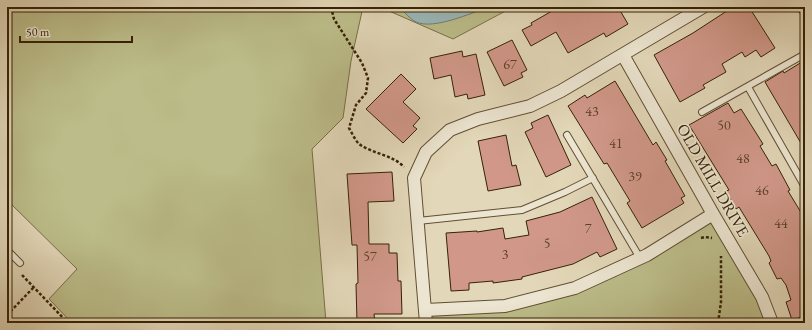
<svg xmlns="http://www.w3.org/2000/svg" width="812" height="330" viewBox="0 0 812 330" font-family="'EB Garamond',serif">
  <rect width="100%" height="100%" fill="#e2d7b8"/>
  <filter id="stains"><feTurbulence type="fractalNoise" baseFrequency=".005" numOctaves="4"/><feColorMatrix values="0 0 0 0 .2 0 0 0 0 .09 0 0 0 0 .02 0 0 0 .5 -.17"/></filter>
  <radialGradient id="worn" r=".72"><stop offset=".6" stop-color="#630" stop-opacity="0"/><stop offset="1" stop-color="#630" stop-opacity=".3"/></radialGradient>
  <path fill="#bbbc89" stroke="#786f47" d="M7,7h356l-12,54 -8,57 -31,31 14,174h-254l-23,-24 28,-30 -70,-69z
    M380,7h133l-60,32z
    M713,214l59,109h-346v-13l79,-4 70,-18z"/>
  <path fill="#99b7ba" stroke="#717b72" d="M400,7h89c-18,6 -55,23 -73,15 -6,-3 -12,-10 -16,-15z"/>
  <path fill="#d1988a" stroke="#362205" d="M559,7h59l10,17 -22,13 -2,-4 -36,20 -12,-21 -25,14 -9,-16 10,-5 -1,-2z
    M733,7h16l26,41 -14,9 -5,-7 -11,7 -3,-5 -20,12 4,8 -23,13 2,3 -25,14 -26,-47 39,-22z
    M512,40l15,30 -6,3 2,4 -19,9 -17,-34z
    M462,51l1,6 13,-3 9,41 -17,4 -1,-5 -12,3 -4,-22 -17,4 -4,-21z
    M805,60v90l-40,-68 18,-11 1,2z
    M401,74l15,15 -13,13 17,16 -7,8 4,3 -14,14 -37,-34z
    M615,81l38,64 3,-3 11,18 -2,1 20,35 -4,2 3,5 -42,25 -15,-25 3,-2 -23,-38 -3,1 -36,-58 17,-11 2,3z
    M728,103l6,10 7,-4 22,35 -3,2 12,20 4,-2 14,26 -2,1 17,28v97l-13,4 -6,-18 5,-2 -5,-15 -5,-7 -4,1 -8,-16 2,-2 -2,-5 -30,-49 -3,2 -10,-18 3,-1 -40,-65z
    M548,115l23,50 -25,12 -21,-45 8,-4 -2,-5z
    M506,135l6,31 4,-1 5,20 -33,6 -10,-50z
    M392,172l2,29 -26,1 1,42h20v9h8l1,28h3l1,33h-28l1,9h-18l-1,-39 2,-1 -1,-38h-5l-5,-71z
    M592,197l25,52 -17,8 -3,-5 -24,12 -51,13v2l-29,4v-2l-24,2v7l-18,1 -5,-58 31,-2v1l26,-4 2,11 24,-4 -3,-14 34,-9z"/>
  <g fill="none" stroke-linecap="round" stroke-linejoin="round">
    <defs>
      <path id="lane" d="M748,87l57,100
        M702,112l103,-58
        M567,135l73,123
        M418,221l104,-11 43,-18 28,-14
        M7,250l13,13"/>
      <path id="street" d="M803,7l2,2
        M623,55l90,159 49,83 10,26
        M426,310l79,-4 70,-18 72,-33 66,-41
        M426,323l-12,-145 12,-26 24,-22 28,-11 52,-13 31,-15 142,-84"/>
    </defs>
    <use href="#lane" stroke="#614f32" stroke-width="8"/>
    <use href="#street" stroke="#614f32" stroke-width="14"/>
    <path stroke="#362205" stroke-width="2.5" stroke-dasharray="3 2" stroke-linecap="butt" d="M331,7l3,12 28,44 6,15 -2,15 -10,12 -7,23c3,5 6,12 10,16 14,10 34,11 45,23
      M701,238l4,-1 7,1
      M22,275l46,48
      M7,315l27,-28
      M7,320l3,3
      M718,323l3,-21v-46"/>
    <use href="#lane" stroke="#ece5d1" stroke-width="6"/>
    <use href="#street" stroke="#ece5d1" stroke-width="12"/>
  </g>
  <g text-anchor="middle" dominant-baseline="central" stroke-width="3.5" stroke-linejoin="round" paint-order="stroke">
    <g font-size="14" fill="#5d4026">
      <text x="510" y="64">67</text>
      <text x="592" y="111">43</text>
      <text x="724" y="125">50</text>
      <text x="616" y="143">41</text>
      <text x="743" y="158">48</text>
      <text x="635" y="176">39</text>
      <text x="762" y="190">46</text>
      <text x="781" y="223">44</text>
      <text x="588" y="228">7</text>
      <text x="547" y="243">5</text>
      <text x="505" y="254">3</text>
      <text x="370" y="256">57</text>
    </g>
    <g font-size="16" fill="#362205" stroke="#ece5d1">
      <text transform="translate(713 180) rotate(60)">OLD MILL DRIVE</text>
    </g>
  </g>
  <rect width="812" height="330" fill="none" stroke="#e2d7b8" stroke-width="24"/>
  <rect x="8" y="8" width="796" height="314" fill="none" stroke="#362205" stroke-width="2"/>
  <rect x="12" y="12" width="788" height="306" fill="none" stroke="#362205"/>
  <path d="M20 36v6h112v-6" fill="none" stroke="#362205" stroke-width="2"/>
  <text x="26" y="36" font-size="12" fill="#362205" stroke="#ece5d1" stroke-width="3" paint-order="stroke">50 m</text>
  <rect width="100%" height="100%" filter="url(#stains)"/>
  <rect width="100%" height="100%" fill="url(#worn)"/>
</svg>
